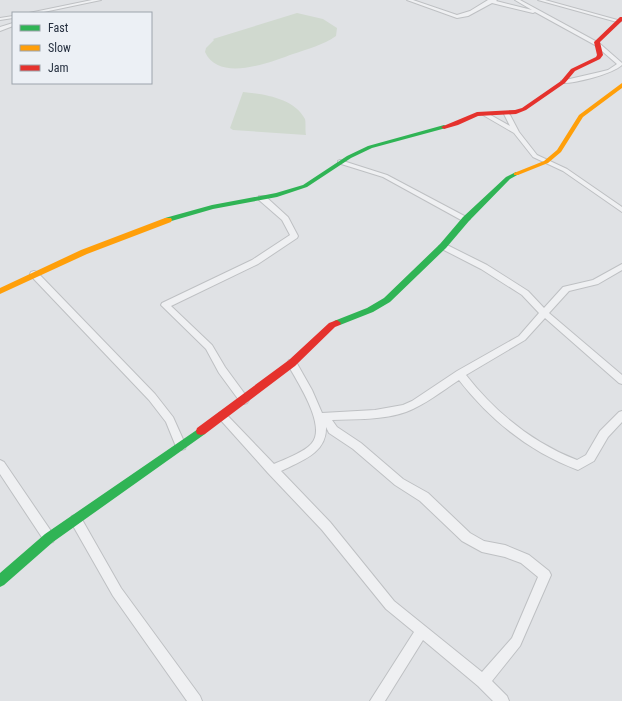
<svg xmlns="http://www.w3.org/2000/svg" width="622" height="701" viewBox="0 0 622 701" font-family="'Roboto Condensed',sans-serif">
  <rect width="100%" height="100%" fill="#e0e2e5"/>
  <path fill="#d0d9cf" d="M297,13l26,6 14,9 -1,8c-13,9 -28,13 -43,18 -22,8 -74,29 -88,-2l1,-4 8,-8 -1,-1z
    M243,92c21,2 51,6 62,27 1,4 0,12 1,16l-73,-5 -3,-2z"/>
  <g fill="none" stroke-linecap="round" stroke-linejoin="round">
    <defs>
      <path id="street" d="M92,0h9l-62,13h-10z
        M407,0h6l44,15 13,-4 18,-11h9l-1,1 36,9 -17,-10h5l79,43 23,20v2c-9,9 -49,19 -61,18v-2l39,-9 8,-2 9,-6 -22,-19 -60,-33 -2,1 -41,-10 -24,13 -11,2z
        M538,0h7l76,21 -4,1z
        M13,16v2l-13,2v-2z
        M13,23v3l-13,5v-4z
        M483,113h4l23,13 -6,-12 5,-1 10,19 18,23 30,14 55,38v5l-59,-41 -30,-14 -19,-24 -31,-18z
        M340,160l47,15 83,44 -4,2h-3l-80,-44 -45,-14v-2z
        M259,196h6l23,21 10,19 -1,2 -39,26 -87,42 41,39 13,22 22,30 2,3 -2,3 -3,1 -3,-1 -22,-30 -13,-24 -45,-44 1,-2 90,-43 38,-25 -8,-15 -23,-20z
        M443,243l44,22 41,26 16,17 19,-21 30,-7 29,-16v6l-24,14 -29,7 -20,22 73,62v9l-3,-1 -74,-65 -20,22 -59,35c29,37 67,68 111,85l9,-5 14,-24 19,-19 3,-1v11l-14,15 -14,24 -16,9c-48,-18 -88,-50 -119,-90 -17,11 -34,25 -53,32 -22,8 -50,7 -74,8l5,7 24,16 42,36 25,14 42,40 14,8 21,4 24,10 20,16 2,4 -31,71 -28,35 15,15 2,5h-16l-15,-15 -55,-46 -38,61h-15l44,-69 -28,-23 -64,-79 -54,-57 -51,-57 2,-3 3,-1 3,1 49,51c11,-5 31,-12 38,-21 15,-18 -16,-63 -25,-80l2,-3h6l17,30 10,23 53,-3 28,-5 9,-4 45,-30 62,-35 20,-23 -17,-18 -41,-26 -41,-21 -1,-2zM326,427l3,6 24,16 42,36 25,16 42,40 20,11 23,5 16,6 17,14 -26,61 -30,34 -88,-71 -64,-79 -49,-51c20,-10 46,-18 45,-44z
        M34,271l3,1 118,122 18,23 13,29 -1,3 -4,1 -4,-1 -11,-27 -17,-22 -118,-124 -1,-2 1,-2z
        M0,460l4,2 49,72 2,4 -2,4 -4,1 -4,-1 -45,-68z
        M76,515l4,1 41,72 79,108 2,5h-15l-74,-105 -41,-72 -2,-4 2,-4z"/>
    </defs>
    <use href="#street" stroke="#bec0c3" stroke-width="2"/>
    <use href="#street" fill="#eff0f2" fill-rule="evenodd"/>
    <path fill="#30b455" fill-rule="evenodd" d="M444,125l2,1v2l-74,20 -21,10 -44,29 -30,10 -64,12 -45,13 -4,-2 1,-2 47,-13 64,-12 27,-8 44,-29 21,-10z
      M516,172l3,2 -9,5 -41,42 -23,27 -56,54 -17,10 -33,13h-6l-1,-2 1,-2 33,-13 17,-10 56,-54 23,-27 43,-40z
      M201,427l4,1 1,3 -1,3 -152,108 -49,43 -4,2v-14l45,-39z"/>
    <path fill="#ff9f0a" fill-rule="evenodd" d="M622,83v5l-39,29 -22,35 -13,11 -30,12h-4v-2l30,-12 13,-11 22,-35z
      M165,218h6l1,2 -1,2 -84,32 -87,40v-6l81,-38z"/>
    <path fill="#e5322d" fill-rule="evenodd" d="M620,17h2v4l-22,21 3,13 -3,4 -25,12 -10,12 -39,27 -10,4 -38,2 -20,9 -14,4 -3,-2 36,-15 38,-2 7,-2 39,-27 10,-12 25,-12 1,-2 -3,-13z
      M337,320l4,3 -1,2 -5,2 -40,39 -90,68 -4,1 -4,-1 -1,-3 1,-3 92,-68 40,-37z"/>
  </g>
  <rect x="12" y="12" width="140" height="72" fill="#ecf0f5" stroke="#9ca3ac"/>
  <rect x="20" y="25" width="20" height="6" fill="#30b455" stroke="#9ca3ac"/>
  <text x="48" y="32" font-size="12" fill="#252f3f">Fast</text>
  <rect x="20" y="45" width="20" height="6" fill="#ff9f0a" stroke="#9ca3ac"/>
  <text x="48" y="52" font-size="12" fill="#252f3f">Slow</text>
  <rect x="20" y="65" width="20" height="6" fill="#e5322d" stroke="#9ca3ac"/>
  <text x="48" y="72" font-size="12" fill="#252f3f">Jam</text>
</svg>
